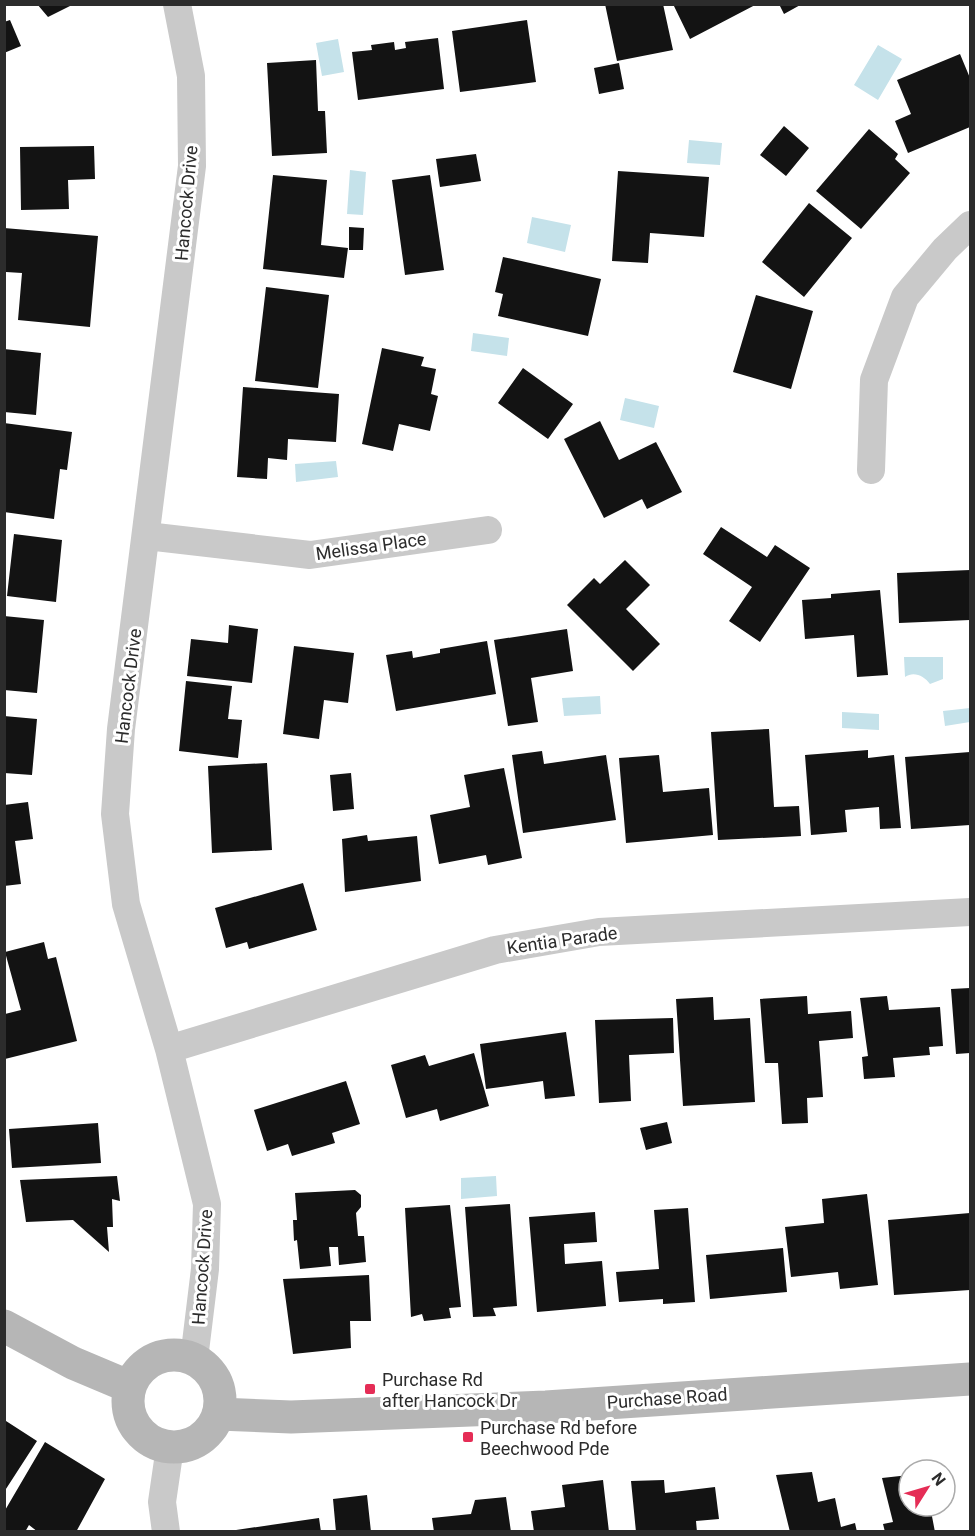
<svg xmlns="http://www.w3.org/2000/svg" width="975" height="1536" viewBox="0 0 975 1536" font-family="Roboto,sans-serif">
  <rect width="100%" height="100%" fill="#fff"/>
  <path fill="#c5e2ea" d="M338,39l6,33 -22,4 -6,-33z
    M878,45l24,14 -24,41 -24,-15z
    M689,140l33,3 -2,22 -33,-2z
    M350,170l16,2 -3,43 -16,-1z
    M532,217l39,8 -6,27 -38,-9z
    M473,333l36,5 -2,18 -36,-5z
    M625,398l34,8 -5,22 -34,-8z
    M336,461l2,16 -42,5 -1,-18z
    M904,657h39v22l-13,5c-6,-8 -16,-13 -25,-7z
    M600,696l1,18 -37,2 -2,-18z
    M970,708v14l-25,4 -2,-15z
    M842,712l37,2v16l-37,-2z
    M496,1176l1,20 -36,3v-21z"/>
  <path fill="#131313" d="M37,4h37l-26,13z
    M605,4h58l10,46 -56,11z
    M673,4h84l-67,35z
    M779,4h23l-18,10z
    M10,20l11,26 -17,7v-31z
    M527,20l9,62 -76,10 -8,-61z
    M438,38l6,51 -86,11 -6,-48 20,-2 -1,-5 23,-3 1,8 11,-2 -1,-6z
    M960,54l10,24v49l-62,26 -13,-32 16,-7 -14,-34z
    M316,60l2,51h7l2,42 -55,3 -5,-93z
    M619,63l5,26 -25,5 -5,-26z
    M784,126l25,22 -23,28 -26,-21z
    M869,129l29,25 -3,5 15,14 -49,56 -45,-38z
    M94,146l1,33 -27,1 1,29 -48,1 -1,-63z
    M476,154l5,27 -41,6 -4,-28z
    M618,171l91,6 -5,60 -54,-4 -2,30 -36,-2z
    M273,175l54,5 -6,65 27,3 -4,30 -81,-9z
    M430,175l14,95 -39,5 -13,-95z
    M809,203l43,35 -48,59 -42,-35z
    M349,227l15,1 -1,22h-14z
    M4,228l94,8 -8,91 -72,-7 4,-47 -16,-1z
    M503,257l98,22 -13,57 -90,-20 5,-22 -8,-2z
    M266,287l63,8 -11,93 -63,-7z
    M756,295l57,16 -22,78 -58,-17z
    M382,348l42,9 -3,9 15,3 -5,25 7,2 -8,35 -31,-7 -6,27 -31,-7z
    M4,349l37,4 -5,62 -32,-3z
    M523,368l50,36 -25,35 -50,-36z
    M243,387l96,7 -3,48 -48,-3 -1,21 -19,-2 -1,21 -30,-2z
    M600,421l19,39 37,-18 26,50 -35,17 -5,-10 -38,19 -40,-79z
    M4,423l68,9 -5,38 -7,-1 -6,50 -50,-7z
    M721,527l46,30 8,-12 35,23 -50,74 -31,-21 23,-34 -49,-33z
    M14,534l48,6 -6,62 -49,-6z
    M625,560l25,25 -24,24 34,35 -27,27 -66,-66 27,-27 6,6z
    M970,570v50l-71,3 -2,-50z
    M880,590l8,85 -31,2 -3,-42 -49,4 -3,-39 29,-2v-4z
    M4,616l40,4 -7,73 -33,-3z
    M229,625l29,4 -6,54 -65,-7 4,-37 37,4z
    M567,629l6,42 -42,7 7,44 -30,4 -14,-86z
    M487,641l9,53 -100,17 -10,-56 26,-4 1,7 27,-5v-4z
    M294,646l60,7 -6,50 -24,-3 -5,39 -36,-5z
    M186,681l46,5 -4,33 14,1 -4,38 -59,-7z
    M4,716l33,3 -5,56 -28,-2z
    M769,729l5,78 25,-1 2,30 -83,4 -7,-108z
    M868,750v8l26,-3 7,73 -21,1 -1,-22 -34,3 2,22 -36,3 -6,-80z
    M542,751l2,13 62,-9 10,65 -93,13 -11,-78z
    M970,752v73l-59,4 -6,-72z
    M659,755l4,37 46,-4 4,47 -87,8 -7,-85z
    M267,763l5,87 -60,3 -4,-87z
    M504,768l18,90 -34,7 -2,-10 -47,9 -9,-49 40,-8 -6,-32z
    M351,773l3,36 -21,2 -3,-36z
    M28,802l5,37 -18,2 6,43 -17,2v-81z
    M367,835l1,6 49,-5 4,45 -76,11 -3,-53z
    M303,883l14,47 -68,19 -2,-7 -21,6 -11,-40z
    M44,942l4,17 8,-2 21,84 -72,18v-45l16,-4 -16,-58z
    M970,988v65l-14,1 -5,-65z
    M807,996l1,18 43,-3 2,27 -34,3 4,56 -16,1 1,25 -26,1 -4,-61h-13l-5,-64z
    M887,996l2,14 51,-3 3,39 -14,1 1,8 -37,3 2,19 -31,2 -2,-22 6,-1 -8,-58z
    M713,997l1,23 36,-2 5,84 -72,4 -7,-107z
    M673,1018l1,35 -45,2 2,46 -32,2 -4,-83z
    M566,1032l9,64 -30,3 -2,-18 -57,8 -6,-45z
    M474,1053l15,53 -49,15 -3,-12 -31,9 -15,-53 34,-10 4,11z
    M346,1081l14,43 -28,9 3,10 -43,13 -4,-12 -21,7 -13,-41z
    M667,1122l5,21 -26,7 -6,-22z
    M98,1123l3,40 -89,5 -3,-39z
    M117,1176l3,25 -8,-2 1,28h-6l2,25 -36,-32 -47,2 -6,-42z
    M355,1190l6,5v12l-5,6 2,23h6l2,26 -27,3 -1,-18h-9l2,19 -31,3 -3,-29 -3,1 -1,-21h4l-2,-27z
    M867,1194l11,91 -38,4 -2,-17 -47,5 -6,-50 39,-4 -2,-24z
    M510,1204l7,102 -24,2 3,8 -23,1 -8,-110z
    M450,1205l11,102 -12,1 2,10 -27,3 -2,-7 -11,3 -6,-109z
    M688,1208l7,94 -32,2v-5l-44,3 -3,-30 43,-3 -5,-59z
    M595,1212l2,30 -33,2 1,20 37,-3 4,45 -69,6 -8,-95z
    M970,1213v77l-76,5 -6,-75z
    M783,1248l4,44 -77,7 -4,-44z
    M369,1275l2,46h-21l1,27 -58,6 -10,-75z
    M6,1421l31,20 -33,51v-68z
    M45,1442l60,37 -29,53h-38l-9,-7 -4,7h-21v-20z
    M812,1472l6,30 17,-4 6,29 14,-4 2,9h-67l-14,-57z
    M909,1475v31h21l5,26h-50l-2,-8 10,-2 -11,-44z
    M603,1480l6,52h-75l-3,-21 34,-4 -3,-22z
    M664,1480l1,13 50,-6 4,32 -23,2 1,11h-61l-5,-51z
    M367,1495l4,37h-35l-3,-33z
    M506,1497l5,35h-77l-2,-14 39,-4 4,-14z
    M319,1518l2,14h-85v-2z"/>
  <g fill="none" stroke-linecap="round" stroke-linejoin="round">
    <path stroke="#c9c9c9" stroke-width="28" d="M177,4l14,72 1,90 -71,563 -6,85 11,90 43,145 38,155 -2,65 -11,90
      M871,470l3,-90 31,-83 40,-48 25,-24
      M147,536l163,19 178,-25
      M169,1049l326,-99 104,-18 371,-20
      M166,1532l-4,-30 8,-55"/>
    <path stroke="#b6b6b6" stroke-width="33" d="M4,1326l69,37 57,24
      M128 1401a46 46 0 1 1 92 0a46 46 0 1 1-92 0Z
      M218,1414l73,3 255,-10 424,-28"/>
  </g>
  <g fill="#e52d56" stroke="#fff" stroke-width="2">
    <rect x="364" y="1383" width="12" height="12" rx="3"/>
    <rect x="462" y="1431" width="12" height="12" rx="3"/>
  </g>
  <g text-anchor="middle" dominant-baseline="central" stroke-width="6" stroke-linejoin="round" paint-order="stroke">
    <g font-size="18" fill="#2c2c2c" stroke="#fff">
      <text transform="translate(186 203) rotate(-85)">Hancock Drive</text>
      <text transform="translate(371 546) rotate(-8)">Melissa Place</text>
      <text transform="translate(128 686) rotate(-83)">Hancock Drive</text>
      <text transform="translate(562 940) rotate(-8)">Kentia Parade</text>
      <text transform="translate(202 1267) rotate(-86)">Hancock Drive</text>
      <text transform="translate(667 1398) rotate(-4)">Purchase Road</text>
    </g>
    <g font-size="18" fill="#2c2c2c" stroke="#fff" text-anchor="start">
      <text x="382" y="1379">Purchase Rd<tspan x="382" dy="21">after Hancock Dr</tspan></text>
      <text x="480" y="1427">Purchase Rd before<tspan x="480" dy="21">Beechwood Pde</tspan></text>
    </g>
  </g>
  <rect width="975" height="1536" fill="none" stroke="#2c2c2c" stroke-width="12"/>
  <g transform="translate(927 1488) rotate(53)"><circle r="28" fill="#ffffff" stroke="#ababab" stroke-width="1.5"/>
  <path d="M0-4.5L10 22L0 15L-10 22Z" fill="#e52d56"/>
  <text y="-9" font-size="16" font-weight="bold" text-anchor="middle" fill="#2c2c2c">N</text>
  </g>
</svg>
